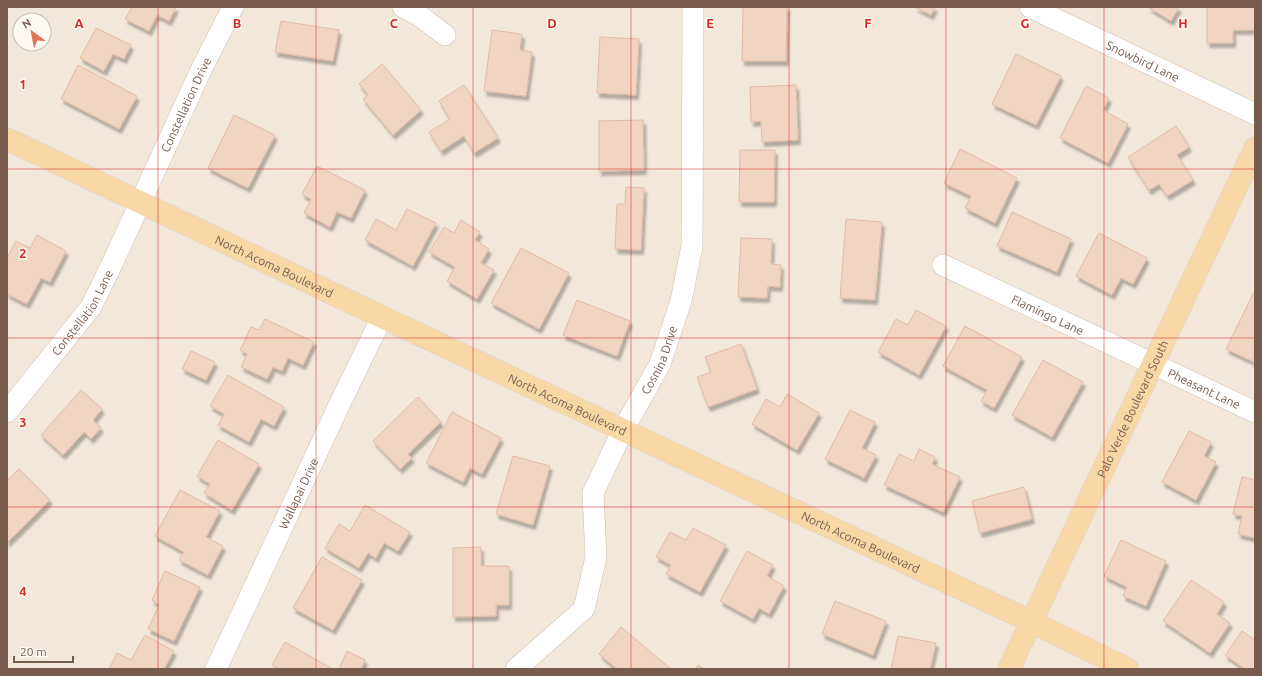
<svg xmlns="http://www.w3.org/2000/svg" width="1262" height="676" viewBox="0 0 1262 676" font-family="Ubuntu,sans-serif">
  <defs>
    <filter id="shadow"><feDropShadow dx="2.5" dy="4.5" stdDeviation="1" flood-color="#0004"/></filter>
  </defs>
  <rect width="100%" height="100%" fill="#fcf5eb"/>
  <path fill="#f3e7d9" fill-rule="evenodd" d="M7,7h1248v662h-1248zM20,20h24v24h-24z"/>
  <path fill="#f0d5c3" stroke="#e3bba4" filter="url(#shadow)" d="M132,7h44l-7,14 -12,-6 -8,16 -24,-12z
    M743,7h44l-1,54h-44z
    M915,7h20l-4,8z
    M1148,7h31l-8,14z
    M1207,7h48v23h-22v13h-26z
    M281,21l58,9 -6,31 -58,-9z
    M96,28l35,17 -7,14 -11,-5 -9,17 -24,-13z
    M492,30l30,4 -2,16 12,2 -6,44 -42,-5z
    M600,37l39,2 -3,56 -39,-2z
    M1016,54l45,22 -25,49 -44,-21z
    M382,64l39,46 -28,25 -30,-36 5,-4 -9,-11z
    M78,65l59,31 -18,33 -58,-30z
    M464,85l34,53 -24,15 -10,-17 -23,15 -12,-19 21,-13 -11,-18z
    M796,85l2,55 -36,2 -1,-21 -10,1 -1,-35z
    M1086,86l23,12 -6,12 25,14 -20,39 -48,-25z
    M234,115l41,20 -27,53 -40,-20z
    M643,120l1,50 -45,1v-50z
    M1176,126l13,21 -12,8 16,25 -26,16 -8,-12 -10,6 -21,-33z
    M960,149l57,29 -22,45 -30,-15 6,-12 -27,-13z
    M740,150h35l-1,52h-35z
    M317,166l48,24 -14,28 -14,-6 -7,15 -26,-14 7,-14 -9,-5z
    M626,187l18,1 -3,62 -26,-1 2,-45h8z
    M407,209l29,14 -23,43 -48,-26 11,-21 20,11z
    M1012,212l59,27 -14,33 -60,-26z
    M846,219l36,3 -7,78 -35,-2z
    M461,220l19,12 -5,8 14,9 -8,14 13,7 -17,29 -30,-18 8,-14 -26,-15 15,-25 10,6z
    M1099,233l48,25 -14,26 -12,-6 -9,17 -36,-19z
    M37,235l29,16 -16,31 -9,-4 -14,26 -20,-10v-36l9,-17 14,7z
    M741,238l31,1 -1,25 10,1 -1,22 -12,-1 -1,12 -29,-1z
    M521,248l48,25 -30,56 -48,-26z
    M1254,292l1,1 -1,69 -28,-13z
    M577,300l53,21 -13,35 -54,-21z
    M916,310l30,16 -27,49 -41,-23 18,-33 12,6z
    M265,319l49,23 -11,23 -15,-7 -6,13 -9,-4 -6,12 -26,-12 6,-13 -7,-4 11,-23 8,3z
    M965,326l57,31 -28,51 -13,-7 6,-11 -44,-24z
    M741,344l16,45 -49,18 -11,-30 14,-5 -6,-15z
    M191,351l24,11 -9,18 -24,-11z
    M1043,360l40,22 -31,55 -40,-22z
    M228,375l56,32 -10,19 -13,-7 -12,23 -31,-17 6,-11 -14,-8z
    M81,390l21,19 -9,11 8,8 -10,11 -7,-7 -21,23 -22,-20z
    M787,394l32,19 -22,37 -45,-26 14,-25 14,8z
    M418,397l23,25 -33,32 4,4 -12,11 -27,-28z
    M850,410l25,12 -13,26 14,7 -12,23 -39,-19z
    M452,412l49,26 -19,36 -12,-6 -7,14 -37,-19z
    M1189,431l22,11 -7,14 12,6 -20,38 -34,-18z
    M218,440l41,24 -27,46 -28,-17 6,-9 -13,-8z
    M919,449l16,8 -3,7 28,13 -17,35 -59,-27 15,-31 15,7z
    M513,456l37,10 -17,59 -37,-11z
    M19,469l31,31 -43,43v-62z
    M1242,477l13,3v58l-17,-4 4,-18 -9,-2z
    M1024,487l8,32 -52,14 -8,-32z
    M180,490l40,21 -14,26 17,9 -15,29 -29,-15 5,-8 -29,-16z
    M365,505l45,27 -12,19 -14,-8 -8,15 -8,-5 -9,15 -34,-20 14,-24 11,7z
    M693,528l33,17 -26,47 -34,-18 5,-9 -15,-8 14,-25 16,8z
    M1121,540l45,21 -20,45 -23,-10 4,-9 -23,-11z
    M481,547v19h28v39h-13v11l-43,1v-69z
    M747,551l26,14 -6,11 17,10 -15,28 -10,-6 -6,11 -33,-18z
    M322,557l40,23 -29,50 -40,-22z
    M165,571l35,16 -26,54 -26,-12 11,-24 -7,-5z
    M1191,580l33,22 -7,12 13,9 -20,30 -47,-32z
    M835,601l51,20 -13,34 -51,-21z
    M621,627l50,42h-54l-18,-15z
    M1242,631l13,9v29h-10l-20,-14z
    M145,635l29,16 -10,18h-55l8,-16 14,7z
    M898,636l38,7 -6,26h-39z
    M285,642l46,26v1h-52l-7,-4z
    M347,651l18,9 -4,9h-22z
    M698,665l6,4h-8z"/>
  <g fill="none" stroke-linecap="round" stroke-linejoin="round">
    <defs>
      <g id="minor">
        <path d="M403,7l17,9 25,19"/>
        <path id="s1" d="M1030,7l225,107"/>
        <path id="s2" d="M943,265l312,147"/>
        <path id="s3" d="M7,412l84,-105 21,-43 90,-196 31,-61"/>
        <path id="s4" d="M216,669l126,-270 40,-82"/>
        <path id="s5" d="M516,669l68,-60 12,-52 -3,-64 30,-63 37,-66 21,-63 11,-55 1,-239"/>
      </g>
      <g id="major">
        <path id="s6" d="M7,139l375,178 650,305 96,47"/>
        <path id="s7" d="M1009,669l246,-521"/>
      </g>
    </defs>
    <use href="#minor" stroke="#cebdb0" stroke-width="22"/>
    <use href="#major" stroke="#d9d1cd" stroke-width="23"/>
    <use href="#minor" stroke="#fff" stroke-width="21"/>
    <use href="#major" stroke="#f7d8a6" stroke-width="22"/>
  </g>
  <path fill="none" stroke="#d62828" stroke-width="1" stroke-opacity="0.55" d="M158,7v662M316,7v662M473,7v662M631,7v662M789,7v662M946,7v662M1104,7v662M7,169h1248M7,338h1248M7,507h1248"/>
  <g text-anchor="middle" dominant-baseline="central" stroke-width="3" stroke-linejoin="round" paint-order="stroke">
    <g font-size="12" fill="#775c4e" stroke="#fef9f1">
      <text stroke="none"><textPath href="#s1" startOffset="125">Snowbird Lane</textPath></text>
      <text stroke="none"><textPath href="#s3" startOffset="358">Constellation Drive</textPath></text>
      <text stroke="none"><textPath href="#s6" startOffset="296">North Acoma Boulevard</textPath></text>
      <text stroke="none"><textPath href="#s3" startOffset="125">Constellation Lane</textPath></text>
      <text stroke="none"><textPath href="#s2" startOffset="116">Flamingo Lane</textPath></text>
      <text stroke="none"><textPath href="#s5" startOffset="357">Cosnina Drive</textPath></text>
      <text stroke="none"><textPath href="#s2" startOffset="289">Pheasant Lane</textPath></text>
      <text stroke="none"><textPath href="#s6" startOffset="620">North Acoma Boulevard</textPath></text>
      <text stroke="none"><textPath href="#s7" startOffset="288">Palo Verde Boulevard South</textPath></text>
      <text stroke="none"><textPath href="#s4" startOffset="194">Wallapai Drive</textPath></text>
      <text stroke="none"><textPath href="#s6" startOffset="944">North Acoma Boulevard</textPath></text>
    </g>
  </g>
  <g font-size="13" text-anchor="middle" font-weight="bold" fill="#d62828" stroke="#fef9f1" stroke-width="3" stroke-linejoin="round" paint-order="stroke">
    <text x="79" y="28">A</text>
    <text x="237" y="28">B</text>
    <text x="394" y="28">C</text>
    <text x="552" y="28">D</text>
    <text x="710" y="28">E</text>
    <text x="868" y="28">F</text>
    <text x="1025" y="28">G</text>
    <text x="1183" y="28">H</text>
    <text x="23" y="89">1</text>
    <text x="23" y="258">2</text>
    <text x="23" y="427">3</text>
    <text x="23" y="596">4</text>
  </g>
  <rect width="1262" height="676" fill="none" stroke="#775c4e" stroke-width="16"/>
  <g transform="translate(32 32) rotate(328)"><circle r="19" fill="#fef9f1" stroke="#c8bab0"/>
  <path d="M0-3L7 15L0 10L-7 15Z" fill="#e07355"/>
  <text y="-6" font-size="11" font-weight="bold" text-anchor="middle" fill="#775c4e">N</text>
  </g>
  <path d="M14 656v6h59v-6" fill="none" stroke="#775c4e" stroke-width="2"/>
  <text x="20" y="656" font-size="12" fill="#775c4e" stroke="#fef9f1" stroke-width="3" paint-order="stroke">20 m</text>
</svg>
